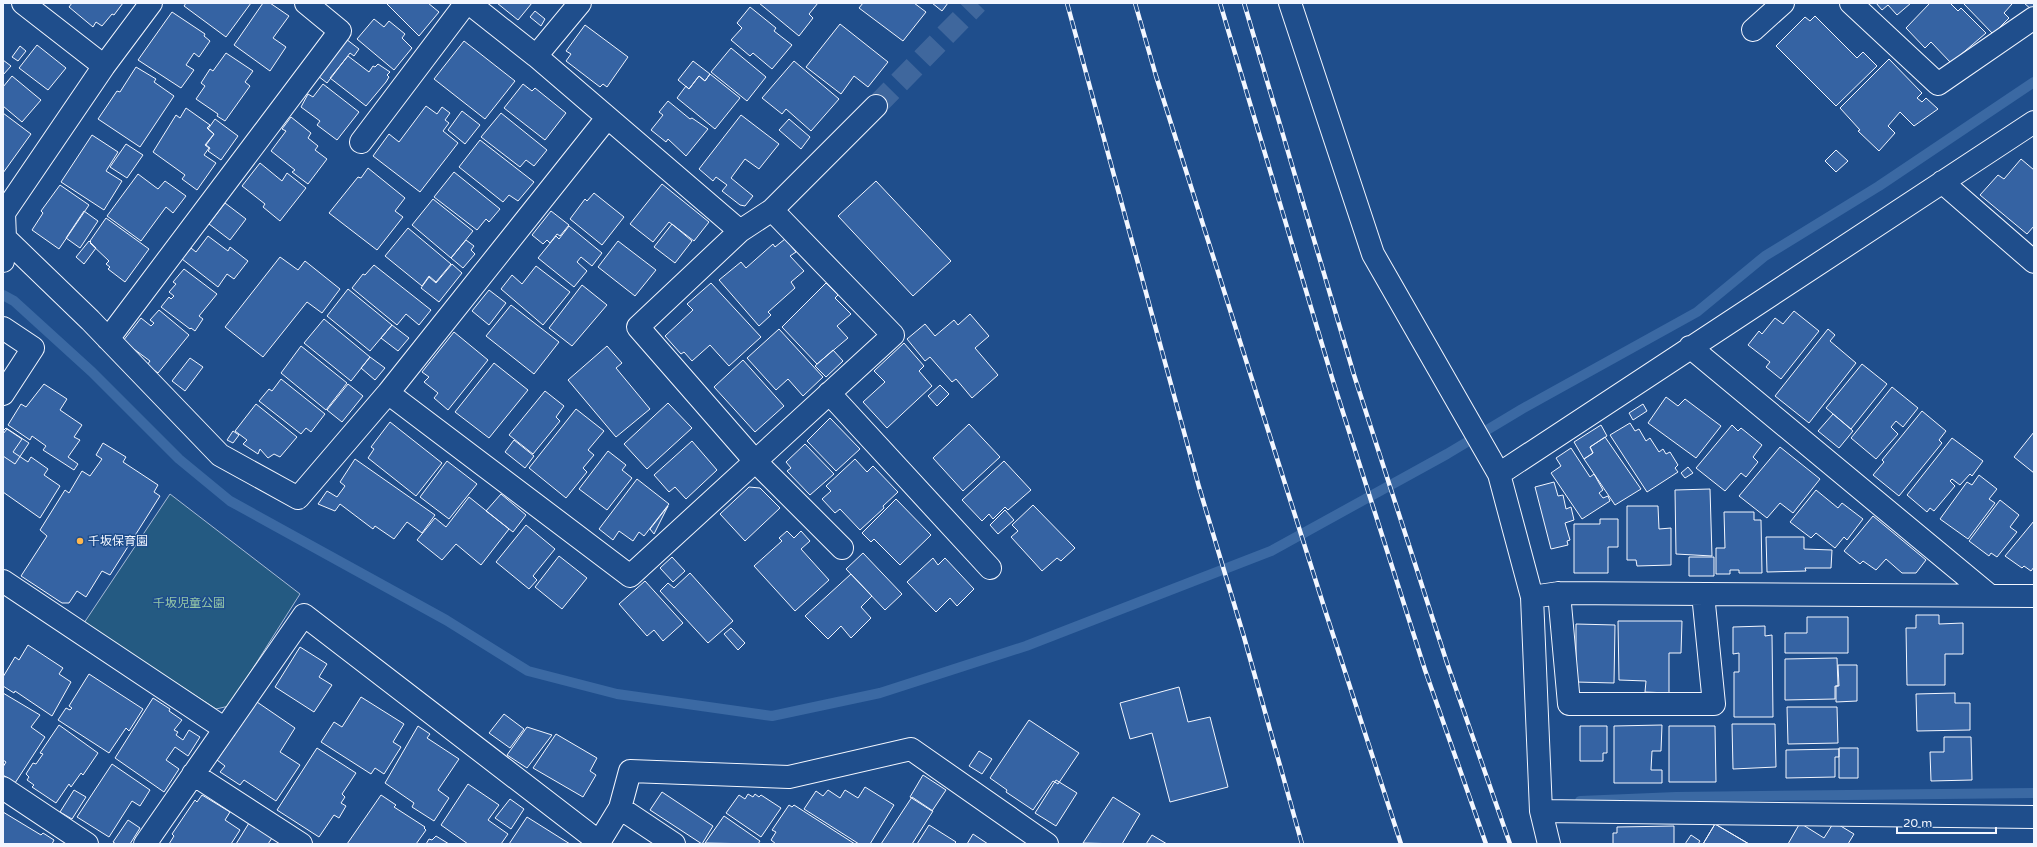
<svg xmlns="http://www.w3.org/2000/svg" width="2037" height="847" viewBox="0 0 2037 847" font-family="'Varela Round','Noto Sans JP',sans-serif">
  <rect width="100%" height="100%" fill="#1f4e8c"/>
  <path fill="#245a82" stroke="#a8bbd7" d="M170,494l130,100 -71,112 -13,3 -132,-86z"/>
  <g fill="none" stroke-linecap="round" stroke-linejoin="round">
    <path stroke="#3b69a3" stroke-width="10" d="M3,295l11,6 78,71 87,87 51,42 216,119 82,51 89,23 155,22 108,-23 146,-47 245,-95 176,-97 75,-45 175,-97 68,-56 114,-70 155,-104
      M1580,801l96,-4 358,-4"/>
  </g>
  <path fill="#3563a3" stroke="#f2f6ff" d="M72,3h51l-9,12 -2,-1 -10,12 -6,-4 -3,5 -24,-20z
    M186,3h65l-25,34 -42,-31z
    M263,3h7l19,13 -16,22 13,9 -16,24 -36,-26z
    M386,3h42l11,9 -20,24z
    M497,3h35l-14,17z
    M759,3h59l-9,11 4,4 -14,18z
    M863,3h51l12,9 -23,29 -44,-33z
    M932,3h16l-6,8z
    M1876,3h35l-14,12 -9,-10 -6,5z
    M1930,3h20l8,8 3,-3 25,25 -35,30 -20,-21 -6,6 -19,-20z
    M1963,3h48l1,1 -8,9 5,5 -16,16z
    M2024,3h10v5l-2,2z
    M750,7l26,21 -2,3 18,14 -20,24 -19,-16 -3,3 -19,-16 11,-12 -5,-5z
    M535,11l10,8 -4,7 -11,-9z
    M172,12l33,22 -1,2 6,5 -11,16 -5,-4 -8,12 8,5 -13,18 -43,-28z
    M1815,16l42,42 6,-6 14,14 -41,40 -60,-60 29,-29 5,4z
    M374,19l10,8 5,-6 16,13 -3,4 10,10 -18,22 -37,-31z
    M840,24l48,38 -20,25 -14,-11 -13,18 -35,-27z
    M585,25l43,32 -21,30 -4,-3 -3,3 -34,-26 5,-7 -5,-3z
    M346,39l13,10 -5,7 -4,-3 -23,30 -9,-7z
    M464,41l51,40 -30,38 -51,-40z
    M37,45l29,23 -18,22 -29,-22z
    M20,46l6,5 -8,10 -6,-4z
    M731,48l35,29 -19,24 -36,-29z
    M226,53l27,18 -8,11 5,4 -25,35 -8,-5 1,-2 -22,-15 9,-13 -4,-3 9,-14 3,2z
    M348,56l21,16 4,-6 2,1 3,-3 12,8 -3,3 2,2 -3,5 -20,24 -36,-28z
    M1889,59l33,34 -5,5 5,4 4,-4 12,11 -24,17 -14,-14 -12,14 7,7 -16,18 -21,-20 2,-1 -20,-22z
    M3,60l8,6 -8,9z
    M693,61l17,13 -5,7 -6,-5 -10,13 -11,-9z
    M794,61l45,38 -28,32 -25,-22 -4,5 -20,-16z
    M136,67l20,12 -2,3 20,14 -34,51 -42,-28 19,-28 3,1z
    M710,74l30,24 -25,31 -38,-31 9,-12 3,3 10,-13 6,5z
    M12,76l29,24 -19,22 -19,-16v-19z
    M323,84l36,28 -22,28 -20,-15 3,-4 -19,-14 7,-13 5,3z
    M523,84l9,7 3,-3 31,25 -21,27 -41,-32z
    M668,101l22,18 2,-1 16,11 -22,27 -18,-17 -2,3 -15,-12 12,-15 -4,-3z
    M426,106l11,8 5,-7 8,6 -5,7 4,3 -6,8 15,12 -38,49 -47,-36 16,-22 10,8z
    M186,108l24,17 -3,3 7,6 -9,11 4,3 -5,7 12,8 -19,27 -15,-11 3,-4 -32,-23 23,-37 4,3z
    M462,111l18,14 -15,19 -17,-14z
    M3,113l28,21 -28,39z
    M501,113l46,37 -13,16 -8,-6 -6,7 -39,-30z
    M741,115l38,29 -20,25 -14,-10 -14,19 22,18 -8,10 -5,-1 -18,-14 5,-6 -11,-8 -3,4 -14,-12z
    M291,117l20,16 -3,5 10,8 -3,4 12,9 -19,25 -16,-12 3,-2 -24,-19 15,-20 -4,-2z
    M215,119l23,17 -17,24 -13,-9 2,-3 -4,-3 8,-11 -6,-5z
    M789,119l21,18 -9,12 -22,-19z
    M92,135l26,17 -12,19 16,10 -18,29 -43,-28z
    M480,140l54,42 -16,19 -9,-6 -6,7 -44,-35z
    M126,144l17,11 -16,23 -17,-11z
    M1836,150l12,11 -12,11 -11,-11z
    M2021,159l13,11v56l-7,8 -47,-39 18,-20 6,4z
    M260,163l22,18 5,-8 19,15 -26,33 -17,-14 2,-3 -23,-18z
    M368,168l37,30 -10,13 8,6 -26,33 -48,-37 29,-36 3,1z
    M454,172l46,37 -11,13 -3,-3 -9,11 -43,-33z
    M138,174l20,15 7,-8 21,15 -13,17 -7,-6 -25,34 -34,-25z
    M876,181l75,80 -38,35 -75,-80z
    M662,184l47,38 -15,19 -25,-19 -16,20 -23,-18z
    M60,185l29,20 -30,44 -27,-19 11,-17 -2,-2z
    M594,193l30,24 -22,28 -32,-26 15,-20 2,2z
    M433,199l40,32 -22,27 -39,-33z
    M225,203l21,16 -16,21 -21,-16z
    M84,211l14,10 -18,27 -14,-10z
    M551,211l18,14 -9,11 -3,-2 -7,9 -3,-3 -4,4 -11,-9z
    M106,218l43,31 -24,33 -17,-13 2,-2 -4,-3 3,-3 -19,-18 1,-1 -1,-1z
    M672,224l20,17 -17,22 -21,-16z
    M569,226l33,27 -10,13 -11,-9 -4,5 10,9 -13,16 -36,-29 18,-22 3,3z
    M408,228l43,36 -15,18 -7,-6 -7,10 -37,-30z
    M208,236l20,15 2,-4 18,14 -14,18 -7,-5 -9,13 -36,-28 9,-11 5,4z
    M785,239l11,13 -6,4 14,15 -13,11 4,6 -27,24 3,3 -12,11 -40,-46 22,-18 5,6 27,-24 2,3z
    M466,240l8,6 -3,4 4,4 -12,14 -12,-10z
    M89,241l7,7 -12,16 -8,-7z
    M618,241l38,29 -21,26 -37,-29z
    M280,257l18,13 7,-9 35,28 -18,24 -15,-11 -44,55 -38,-30z
    M452,264l10,9 -23,29 -18,-14 8,-11 7,6z
    M374,265l57,45 -12,15 -13,-11 -9,11 -45,-37 11,-14 2,1z
    M536,266l34,26 -27,33 -42,-36 11,-14 10,9z
    M184,269l33,25 -18,22 4,3 -8,12 -4,-3 -1,1 -29,-22 8,-10 2,2 3,-3 -5,-4 7,-8 -3,-2z
    M711,283l50,54 -32,29 -19,-21 -18,16 -8,-9 -3,2 -16,-18 28,-26 -6,-6z
    M826,283l12,12 -3,3 16,16 -14,12 11,12 -31,26 -35,-37z
    M582,285l25,20 -35,41 -23,-18z
    M348,289l44,36 -22,26 -43,-35z
    M489,290l17,13 -17,22 -17,-14z
    M511,305l48,37 -25,32 -48,-38z
    M159,310l30,25 -31,38 -11,-8 3,-4 -27,-20 18,-23 10,8 3,-3 -4,-3z
    M1794,311l25,20 -38,48 -15,-12 4,-5 -22,-17 11,-14 3,3 13,-16 8,6z
    M970,314l19,22 -14,12 23,27 -26,23 -16,-19 -4,3 -22,-25 -5,4 -18,-22 18,-15 10,12 19,-16 4,5z
    M324,319l46,38 -19,24 -47,-38z
    M392,325l17,13 -11,13 -17,-13z
    M779,329l44,48 -20,19 -15,-17 -12,11 -29,-32z
    M1828,329l7,6 -5,6 26,22 -47,60 -34,-27z
    M454,332l34,28 -40,50 -14,-12 4,-5 -14,-11 5,-5 -7,-5z
    M904,343l20,23 -5,5 13,15 -45,42 -24,-26 22,-20 -11,-11z
    M301,346l46,37 -21,27 -45,-37z
    M607,346l15,17 -6,5 34,41 -34,28 -48,-57z
    M833,350l10,11 -17,16 -11,-11z
    M370,357l15,11 -10,12 -14,-12z
    M190,358l13,9 -18,24 -13,-10z
    M743,360l41,46 -29,26 -41,-45z
    M494,363l34,27 -39,48 -34,-26z
    M1862,364l25,20 -36,45 -25,-21z
    M281,379l44,35 -14,18 -5,-4 -5,6 -42,-33 10,-12 3,2z
    M44,384l23,15 -7,11 22,15 -8,12 6,3 -12,17 10,7 -4,6 -31,-20 3,-4 -14,-10 -2,4 -22,-15 13,-21 5,3z
    M348,384l15,12 -21,26 -15,-12z
    M940,385l9,9 -12,12 -9,-10z
    M1892,387l26,21 -15,19 -7,-6 -5,6 7,7 -22,25 -25,-21z
    M545,391l19,15 -8,11 4,4 -27,33 -24,-19z
    M1666,397l12,9 7,-7 36,27 -25,32 -48,-35z
    M668,403l24,25 -45,41 -23,-25z
    M256,404l41,33 -17,20 -6,-3 -6,4 -8,-9 -2,5 -15,-10 4,-4 -12,-9z
    M1643,404l4,7 -14,9 -4,-7z
    M576,409l28,22 -16,19 6,5 -11,13 4,4 -21,26 -37,-30z
    M1922,411l24,20 -7,9 3,3 -43,53 -26,-21 11,-13 -2,-2z
    M1833,414l20,17 -14,17 -21,-17z
    M830,418l30,31 -24,22 -29,-30z
    M390,422l52,41 -26,33 -48,-38 6,-9 -3,-2z
    M1630,423l5,8 4,-2 7,12 4,-3 9,14 4,-3 3,5 4,-2 8,13 -3,3 3,4 -31,20 -37,-57z
    M969,424l31,33 -37,34 -30,-33z
    M1601,425l6,11 -17,11 3,6 -9,6 -10,-17z
    M1732,425l6,6 3,-3 21,17 -9,12 5,5 -12,15 -5,-4 -16,18 -29,-23z
    M6,428l23,15 -14,21 -12,-8v-25z
    M7,429l15,10 -9,13 15,10 3,-5 17,12 -4,6 16,11 -20,32 -37,-26v-58z
    M233,431l6,4 -6,8 -6,-3z
    M2034,432v41l-20,-16z
    M1605,437l36,52 -26,16 -31,-46 9,-6 -3,-6z
    M1952,438l31,23 -11,15 -2,-2 -10,11 -8,-6 -2,2 5,5 -21,25 -4,-3 -3,4 -20,-17z
    M514,440l20,16 -9,12 -20,-16z
    M692,441l25,29 -31,29 -11,-12 -6,5 -15,-17z
    M103,443l23,14 -3,5 35,23 -4,7 6,4 -50,79 -8,-4 -16,26 -9,-6 -8,12h-7l-41,-27 26,-40 -7,-6 25,-40 4,3 13,-22 8,5 12,-17 -6,-4z
    M805,444l29,30 -24,21 -23,-24 4,-3 -5,-6z
    M1780,447l40,32 -27,34 -13,-10 -13,15 -28,-22z
    M1571,448l19,29 4,-3 9,16 -4,3 4,5 5,-2 2,5 -28,18 -31,-46 10,-7 -5,-8z
    M608,451l18,14 -4,5 10,8 -25,32 -28,-21z
    M355,459l80,56 -13,18 -15,-11 -13,17 -19,-13 -2,3 -33,-25 -5,7 -17,-7 9,-13 10,6 8,-11 -5,-4z
    M855,459l12,13 6,-6 25,26 -15,14 1,2 -24,22 -20,-21 -5,4 -13,-14 9,-8 -5,-5z
    M447,461l30,23 -28,35 -29,-22z
    M1004,461l27,29 -23,20 -3,-3 -12,12 -4,-5 -7,7 -20,-21z
    M1688,467l5,6 -8,5 -4,-5z
    M1979,475l18,14 -8,10 6,4 -27,36 -28,-20 27,-37 5,3z
    M637,479l32,25 -25,32 -5,-4 -6,9 -14,-10 -6,9 -14,-11z
    M1554,482l4,14 5,-1 3,14 5,-2 3,13 -9,3 5,17 -3,1 1,4 -17,4 -16,-62z
    M749,487l11,1 20,20 -35,33 -25,-27z
    M1710,489l2,67 -36,-2 -1,-64z
    M1816,490l22,18 4,-5 21,16 -16,21 -3,-3 -9,11 -19,-15 -5,5 -21,-16z
    M501,494l25,21 -13,17 -27,-21z
    M469,497l40,32 -28,36 -25,-21 -14,16 -25,-20 18,-22 11,9z
    M896,499l35,36 -31,30 -26,-26 -3,3 -9,-9z
    M2000,500l19,15 -9,12 7,5 -20,25 -6,-4 -2,3 -20,-15z
    M1033,505l42,43 -12,11 -2,2 -4,-3 -15,13 -31,-34 7,-6 -6,-6z
    M668,506l-14,28 -4,-5z
    M1627,506h31l1,23 12,-1v37l-34,1 -1,-6h-9z
    M1005,510l9,10 -16,14 -8,-9z
    M1724,512h30v8h7l1,53h-23v-3h-9v4h-14v-26h9z
    M1873,516l53,44 -10,13h-14l-16,-14 -10,11 -13,-9 -3,3 -16,-13z
    M1600,519h18v28h-10v26h-34v-49h26z
    M2034,521v46l-3,4 -7,-5 -2,2 -17,-12z
    M526,525l29,24 -22,27 4,4 -8,9 -33,-27z
    M787,531l7,7 7,-7 9,10 -9,8 28,31 -34,31 -41,-45 28,-25 -3,-3z
    M1766,537h38v12l28,1 -1,18h-26l1,3 -39,1z
    M863,553l39,41 -17,16 -39,-41z
    M559,556l28,22 -25,31 -27,-22z
    M672,557l13,14 -12,11 -13,-14z
    M1689,557h25v19h-25z
    M933,558l5,7 7,-7 29,31 -17,17 -7,-8 -14,14 -29,-30z
    M690,573l43,48 -25,22 -48,-52 8,-8 6,5z
    M851,574l21,22 -11,11 10,11 -20,20 -10,-12 -13,13 -23,-23z
    M645,581l38,42 -20,18 -9,-11 -7,6 -28,-32z
    M1916,615h23v9l24,-1v31h-18v31h-38l-1,-57h10z
    M1807,617h41v36h-63v-20h22z
    M1618,621h64l-1,32h-12v40l-24,-1 1,-11 -27,-1z
    M1576,624l39,1 -1,58 -38,-1z
    M1765,626v10l7,-1 1,82h-39v-45h5v-19l-6,1v-27z
    M731,628l14,15 -7,7 -14,-16z
    M28,645l35,23 -4,6 12,8 -19,34 -37,-25 -1,2 -11,-7v-9l12,-20 4,3z
    M300,647l27,17 -8,13 13,8 -18,27 -39,-25z
    M1837,658l1,28h-3v13l-50,1v-41z
    M1838,665h19v36l-21,1v-16h3z
    M89,674l54,35 -14,22 -3,-3 -17,25 -51,-33 8,-12 4,2 2,-2 -3,-2z
    M1179,687l9,35 22,-5 18,70 -58,15 -18,-69 -22,6 -10,-36z
    M3,693l37,22 -9,12 14,10 -30,46 -12,-8v-8l3,-5 -3,-2z
    M1955,693v10h15v27l-53,1 -1,-37z
    M361,697l43,27 -11,18 8,5 -17,27 -9,-6 -4,6 -50,-32 13,-20 8,5z
    M153,698l17,11 -1,2 13,9 -8,10 4,2 -2,3 7,5 6,-10 11,7 -12,19 -13,-9 -9,13 13,9 -15,23 -49,-34z
    M257,702l38,26 -15,24 20,13 -24,36 -32,-21 -4,5 -20,-13 5,-6 -8,-6z
    M1787,707h50l1,36 -50,1z
    M504,714l20,15 -14,19 -21,-15z
    M1029,720l50,33 -21,31 -5,-3 -20,29 -27,-18 1,-2 -17,-12z
    M1732,724h43l1,43 -43,2z
    M59,725l39,28 -15,22 -2,-2 -10,14 -2,-3 -13,19 -24,-16 2,-2 -7,-5 2,-3 -3,-3 7,-11 3,1 7,-10 -3,-1z
    M1662,725l-1,26h-9l-1,19h11v13h-48v-57z
    M418,726l12,8 -3,4 32,21 -21,31 11,8 -15,23 -22,-14 2,-4 -29,-20z
    M1580,726h27v27h-4v8h-23z
    M1669,726h46l1,56h-47z
    M527,727l25,8 -25,33 -20,-13z
    M556,734l41,24 -7,13 6,4 -13,22 -50,-29z
    M1944,737h27l1,43 -41,1 -1,-29h14z
    M317,748l39,25 -14,21 3,3 -4,6 5,3 -7,12 -5,-3 -15,22 -42,-27z
    M1839,748h19v30h-19z
    M1839,749v8h-4v20l-49,1v-28z
    M979,751l13,8 -10,15 -13,-8z
    M112,764l38,26 -10,16 -8,-5 -23,36 -32,-20z
    M923,775l23,15 -14,21 -22,-14z
    M1056,780l21,13 -21,33 -21,-13z
    M468,784l31,21 -11,15 20,14 -7,10h-33l-27,-19z
    M865,787l29,18 -24,39h-11l-55,-35 12,-18 7,5 5,-6 12,8 5,-8 13,8z
    M74,790l12,7 -14,22 -12,-7z
    M662,792l51,34 -11,18 -52,-34z
    M748,794l5,3 2,-3 4,3 2,-2 20,13 -20,29 -35,-24 13,-18 6,4z
    M202,795l28,17 -5,8 15,10 -9,14h-62l5,-8 -2,-2 23,-34 2,2z
    M381,795l15,10 -2,2 31,20 -1,1 2,2 -10,14h-69z
    M912,797l21,14 -21,33h-31z
    M1113,797l27,17 -18,30 -39,-1z
    M510,799l14,10 -13,20 -16,-11z
    M789,805l3,2 2,-2 61,39h-79l-5,-4 5,-8 -4,-2z
    M3,812l38,23 2,-2 11,7 -2,4h-49z
    M724,816l36,25 -2,3 -53,-1z
    M527,817l43,27h-61z
    M128,820l12,8 -10,16h-14l-3,-2z
    M1834,822l20,12 -6,10h-60l12,-21 24,15z
    M249,823l23,15 -4,6h-32z
    M1715,824l34,20h-46z
    M1715,824l34,20h-46z
    M929,825l27,17 -2,2h-37z
    M1674,826v18h-61v-11h4v-6z
    M973,834l15,10h-21z
    M1152,835l15,9h-21z
    M1691,835l9,6 -2,3h-13z
    M436,836l13,8h-23l3,-5 3,1z"/>
  <g fill="none" stroke-linecap="round" stroke-linejoin="round">
    <path stroke="#3f679d" stroke-width="22" stroke-dasharray="22 11" stroke-linecap="butt" d="M876,106l101,-103"/>
    <defs>
      <path id="minor" d="M23,3l81,63
        M1290,3l83,251 126,220
        M1851,3l87,81 96,-66
        M1753,30l30,-27
        M536,56l44,-53
        M361,142l105,-139
        M1942,182l92,80
        M772,210l104,-104
        M740,231l-102,96 117,134 87,87
        M5,238l85,82 130,135 78,43 90,-105 219,-275
        M3,261l2,-23 -1,-25 100,-147 47,-63
        M3,328l30,20 -30,46
        M108,339l232,-308 -34,-28
        M1690,347l299,248
        M388,393l242,183 263,-241 -121,-125 -32,21 -204,-175 -67,-53
        M829,393l161,175
        M3,581l222,148
        M1559,593l10,111h145l-11,-110
        M1532,597l27,-4 475,3
        M193,774l108,70
        M3,788l84,56
        M620,808l10,-37 159,6 122,-28 136,95
        M1541,811l493,6
        M145,844l159,-229 295,227
        M598,844l22,-36 54,36
        M1549,844l-8,-33 -9,-214 -33,-123 535,-352"/>
    </defs>
    <use href="#minor" stroke="#f2f6ff" stroke-width="24"/>
    <use href="#minor" stroke="#1f4e8c" stroke-width="22"/>
    <defs>
      <path id="rail" d="M1067,3l132,484 45,150 58,207
        M1135,3l21,73 169,534 76,234
        M1220,3l113,378 92,289 61,174
        M1244,3l110,372 93,288 63,181"/>
    </defs>
    <use href="#rail" stroke="#f2f6ff" stroke-width="4.5"/>
    <use href="#rail" stroke="#1f4e8c" stroke-width="3" stroke-dasharray="9" stroke-linecap="butt"/>
  </g>
  <circle fill="#ffb74d" stroke="#1f4e8c" stroke-width="1.5" cx="80" cy="541" r="4"/>
  <g text-anchor="middle" dominant-baseline="central" stroke-width="3" stroke-linejoin="round" paint-order="stroke">
    <g font-size="12" fill="#f2f6ff" stroke="#1f4e8c" text-anchor="start">
      <text x="88" y="541">千坂保育園</text>
    </g>
    <g font-size="12" fill="#97c8a6" stroke="#1f4e8c">
      <text x="189" y="603">千坂児童公園</text>
    </g>
  </g>
  <rect width="2037" height="847" fill="none" stroke="#f2f6ff" stroke-width="8"/>
  <path d="M1897 827v6h99v-6" fill="none" stroke="#f2f6ff" stroke-width="2"/>
  <text x="1903" y="827" font-size="12" fill="#f2f6ff" stroke="#1f4e8c" stroke-width="3" paint-order="stroke">20 m</text>
</svg>
